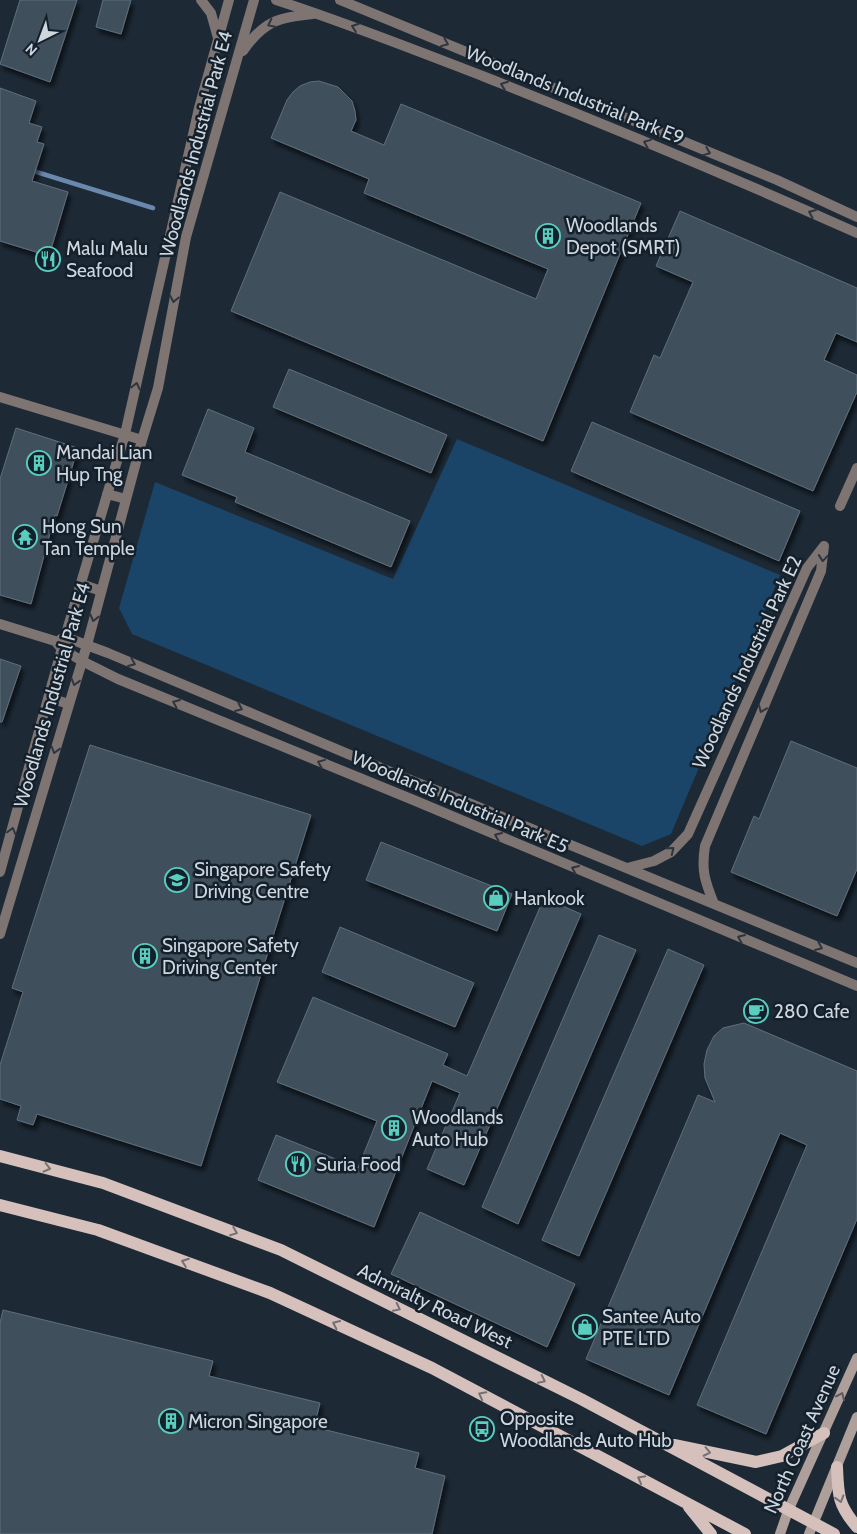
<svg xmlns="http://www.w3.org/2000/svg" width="857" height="1534" viewBox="0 0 857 1534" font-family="Cabin,sans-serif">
  <defs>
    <filter id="shadow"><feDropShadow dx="3" dy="5" stdDeviation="2.5" flood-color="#0009"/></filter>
  </defs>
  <rect width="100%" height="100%" fill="#1d2a36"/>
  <path fill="#1a4468" d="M457,439l323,136 -109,259 -29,12 -510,-212 -13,-26 36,-126 238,97z"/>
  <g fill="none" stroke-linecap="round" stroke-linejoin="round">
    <path stroke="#6a88ac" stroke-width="4.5" d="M30,170l123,38"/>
  </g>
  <path fill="#414f5c" stroke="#5f6e7c" filter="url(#shadow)" d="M20,0h57l-27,82 -50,-18z
    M103,0h28l-10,34 -25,-7z
    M319,81l19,6 14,14 3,10 1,9 -5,11 33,14 17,-41 240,99 -98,238 -312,-130 49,-119 256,107 12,-30 -184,-76 5,-14 -98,-41 16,-38 6,-8 7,-6 10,-4z
    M0,88l36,13 -7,22 13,4 -5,15 7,2 -12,37 36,11 -19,64 -49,-15z
    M680,211l177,77v54l-21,-9 -12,27 33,15v17l-44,99 -183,-79 24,-57 6,3 33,-76 -37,-16z
    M289,369l158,66 -16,38 -158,-66z
    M208,409l46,19 -9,24 165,69 -19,46 -156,-65 2,-5 -55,-22z
    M592,422l208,89 -21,50 -208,-90z
    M16,428l62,20 -21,68 -2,-1 -24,89 -31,-9v-116z
    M0,659l21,7 -19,56h-2z
    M791,741l66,27v101l-20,47 -106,-44 23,-56 5,3z
    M90,745l221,70 -110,351 -164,-52 -4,11 -16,-5 4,-14 -21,-7v-34l23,-73 -11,-4z
    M381,842l131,52 -15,37 -131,-51z
    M544,898l37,16 -117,271 -37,-16 33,-76 -28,-12 -58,146 -116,-47 18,-45 82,33 19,-47 -100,-39 36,-85 135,57 -5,11 24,11z
    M340,927l134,56 -19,44 -133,-55z
    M599,935l37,15 -118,274 -36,-17z
    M668,949l36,16 -125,291 -37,-16z
    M744,1023l113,48v148l-91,215 -69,-29 110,-260 -27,-12 -111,262 -83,-36 112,-264 17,7 -10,-24 -1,-14 3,-14 7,-14 9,-8z
    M420,1212l155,72 -28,63 -156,-73z
    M3,1310l210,51 -4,15 111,27 -6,24 105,26 -4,15 30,8 -13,58h-432v-211z"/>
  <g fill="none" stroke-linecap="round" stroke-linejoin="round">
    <path stroke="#7e7472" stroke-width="10" d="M201,0l10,13 7,25
      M276,0c71,23 139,50 209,77 125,49 249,101 372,156
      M340,0l437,180 80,37
      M243,51c20,-29 35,-34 70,-37
      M0,397l142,43
      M107,494l19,5
      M840,506l17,-38
      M81,584l20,7
      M0,624l55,17 7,8 20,12 36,18 293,120 446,187
      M61,639l4,-2 43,16 297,125 66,26 386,159
      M49,698l20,6
      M627,868l27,-7 17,-9 17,-18 119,-266 17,-22 -3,25 -116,275c-4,25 0,35 9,58
      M0,872l65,-235 60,-203 74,-326 30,-108
      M0,934l87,-289 55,-205 16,-52 28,-151 68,-237"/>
    <path stroke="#af9f9b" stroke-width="10" d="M780,1534l8,-23 69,-153
      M809,1534l48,-117"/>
    <path stroke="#d5c0bc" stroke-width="12" d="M0,1156l103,27 178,67 300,149 253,135
      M0,1205l98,25 172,63 162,75 313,166
      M674,1445l82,17 26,-6 42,-23
      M837,1467c1,28 1,38 20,60
      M689,1507l22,27"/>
  </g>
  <defs><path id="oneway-chevron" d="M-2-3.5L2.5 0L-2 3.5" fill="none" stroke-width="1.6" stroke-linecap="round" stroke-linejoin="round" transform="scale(1.25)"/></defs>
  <g stroke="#2e353e">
    <use href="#oneway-chevron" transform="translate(271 24) rotate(154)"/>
    <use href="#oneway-chevron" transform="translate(355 27) rotate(-160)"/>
    <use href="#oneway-chevron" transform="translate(445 43) rotate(22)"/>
    <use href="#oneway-chevron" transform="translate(504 85) rotate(-159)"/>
    <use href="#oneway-chevron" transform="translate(647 143) rotate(-158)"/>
    <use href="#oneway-chevron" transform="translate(707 152) rotate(22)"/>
    <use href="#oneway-chevron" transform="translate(812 213) rotate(-156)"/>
    <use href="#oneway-chevron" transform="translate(174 299) rotate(101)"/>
    <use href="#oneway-chevron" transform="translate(136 386) rotate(-77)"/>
    <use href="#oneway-chevron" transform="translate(823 558) rotate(95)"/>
    <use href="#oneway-chevron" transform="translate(94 618) rotate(104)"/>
    <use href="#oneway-chevron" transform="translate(132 663) rotate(23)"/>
    <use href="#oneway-chevron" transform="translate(75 682) rotate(107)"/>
    <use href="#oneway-chevron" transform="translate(176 703) rotate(-157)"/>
    <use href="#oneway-chevron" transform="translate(239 708) rotate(23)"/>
    <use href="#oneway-chevron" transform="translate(762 709) rotate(113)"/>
    <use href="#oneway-chevron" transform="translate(55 750) rotate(107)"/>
    <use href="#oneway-chevron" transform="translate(321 763) rotate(-158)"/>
    <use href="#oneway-chevron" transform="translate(12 831) rotate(-75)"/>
    <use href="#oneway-chevron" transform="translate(498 836) rotate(-157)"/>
    <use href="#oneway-chevron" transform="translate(671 850) rotate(-39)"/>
    <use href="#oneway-chevron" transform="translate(575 869) rotate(-157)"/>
    <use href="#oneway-chevron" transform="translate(741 938) rotate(-157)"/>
    <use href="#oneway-chevron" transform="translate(819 947) rotate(23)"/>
  </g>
  <g stroke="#747074">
    <use href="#oneway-chevron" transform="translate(47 1168) rotate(14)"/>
    <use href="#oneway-chevron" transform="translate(234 1232) rotate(21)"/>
    <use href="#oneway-chevron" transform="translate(185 1262) rotate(-160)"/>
    <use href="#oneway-chevron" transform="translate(397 1308) rotate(26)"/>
    <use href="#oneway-chevron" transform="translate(336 1324) rotate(-155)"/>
    <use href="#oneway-chevron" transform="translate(542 1380) rotate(26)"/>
    <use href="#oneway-chevron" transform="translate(482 1395) rotate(-152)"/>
    <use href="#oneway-chevron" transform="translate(707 1452) rotate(12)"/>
    <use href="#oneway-chevron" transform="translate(641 1479) rotate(-152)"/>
    <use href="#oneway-chevron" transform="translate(840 1499) rotate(73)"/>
  </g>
  <use stroke="#5a595e" href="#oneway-chevron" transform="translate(841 1396) rotate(-65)"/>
  <defs>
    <symbol id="building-ring" viewBox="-11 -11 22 22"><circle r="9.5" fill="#14202c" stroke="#59cebf" stroke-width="1.5"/><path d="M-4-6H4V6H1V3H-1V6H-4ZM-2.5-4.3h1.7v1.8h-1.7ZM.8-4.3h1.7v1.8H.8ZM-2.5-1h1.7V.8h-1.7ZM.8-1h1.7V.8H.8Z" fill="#59cebf"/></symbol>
    <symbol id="restaurant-ring" viewBox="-11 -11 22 22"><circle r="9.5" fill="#14202c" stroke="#59cebf" stroke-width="1.5"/><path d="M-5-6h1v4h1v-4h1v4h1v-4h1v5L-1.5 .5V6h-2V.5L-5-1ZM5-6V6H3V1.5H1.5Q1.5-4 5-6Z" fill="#59cebf"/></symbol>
    <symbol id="temple-ring" viewBox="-11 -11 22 22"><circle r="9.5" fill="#14202c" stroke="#59cebf" stroke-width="1.5"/><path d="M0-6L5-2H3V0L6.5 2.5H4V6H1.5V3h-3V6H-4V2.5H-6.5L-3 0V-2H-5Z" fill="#59cebf"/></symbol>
    <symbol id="school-ring" viewBox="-11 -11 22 22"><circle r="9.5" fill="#14202c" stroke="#59cebf" stroke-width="1.5"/><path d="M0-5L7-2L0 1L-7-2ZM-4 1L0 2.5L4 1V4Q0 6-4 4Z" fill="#59cebf"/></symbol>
    <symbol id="shop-ring" viewBox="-11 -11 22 22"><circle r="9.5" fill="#14202c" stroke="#59cebf" stroke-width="1.5"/><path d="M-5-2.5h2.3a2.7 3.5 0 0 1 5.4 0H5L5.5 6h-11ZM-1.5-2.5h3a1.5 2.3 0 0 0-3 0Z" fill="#59cebf"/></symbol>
    <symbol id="cafe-ring" viewBox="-11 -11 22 22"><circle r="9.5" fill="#14202c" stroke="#59cebf" stroke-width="1.5"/><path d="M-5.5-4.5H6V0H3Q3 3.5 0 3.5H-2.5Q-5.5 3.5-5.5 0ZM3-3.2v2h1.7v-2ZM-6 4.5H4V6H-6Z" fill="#59cebf"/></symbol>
    <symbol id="bus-ring" viewBox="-11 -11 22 22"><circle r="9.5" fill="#14202c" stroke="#59cebf" stroke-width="1.5"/><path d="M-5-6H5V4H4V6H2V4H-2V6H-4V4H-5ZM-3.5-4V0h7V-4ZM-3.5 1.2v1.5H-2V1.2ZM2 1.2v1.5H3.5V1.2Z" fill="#59cebf"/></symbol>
  </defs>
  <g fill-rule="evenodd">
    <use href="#building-ring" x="534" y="222" width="28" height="28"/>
    <use href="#restaurant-ring" x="34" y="245" width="28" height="28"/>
    <use href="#building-ring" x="25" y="449" width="28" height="28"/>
    <use href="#temple-ring" x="11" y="523" width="28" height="28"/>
    <use href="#school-ring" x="163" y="866" width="28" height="28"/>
    <use href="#shop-ring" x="482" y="884" width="28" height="28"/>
    <use href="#building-ring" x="131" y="942" width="28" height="28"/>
    <use href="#cafe-ring" x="742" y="997" width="28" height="28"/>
    <use href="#building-ring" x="380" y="1114" width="28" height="28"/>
    <use href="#restaurant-ring" x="284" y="1150" width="28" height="28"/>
    <use href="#shop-ring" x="571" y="1313" width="28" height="28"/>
    <use href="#building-ring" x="157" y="1407" width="28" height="28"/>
    <use href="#bus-ring" x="468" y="1415" width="28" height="28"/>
  </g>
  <g text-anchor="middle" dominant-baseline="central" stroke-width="5" stroke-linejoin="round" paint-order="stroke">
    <g font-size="19" fill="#ced6de" stroke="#14202c">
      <text transform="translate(575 95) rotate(22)">Woodlands Industrial Park E9</text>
      <text transform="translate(196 144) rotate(-75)">Woodlands Industrial Park E4</text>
      <text transform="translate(747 662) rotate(-65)">Woodlands Industrial Park E2</text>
      <text transform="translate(52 695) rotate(-74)">Woodlands Industrial Park E4</text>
      <text transform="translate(460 802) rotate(23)">Woodlands Industrial Park E5</text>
      <text transform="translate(435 1306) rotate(26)">Admiralty Road West</text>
      <text transform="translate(802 1439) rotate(-66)">North Coast Avenue</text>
    </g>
    <g font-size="19" fill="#ced6de" stroke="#14202c" text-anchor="start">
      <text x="566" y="225">Woodlands<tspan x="566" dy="22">Depot (SMRT)</tspan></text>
      <text x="66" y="248">Malu Malu<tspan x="66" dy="22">Seafood</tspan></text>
      <text x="56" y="452">Mandai Lian<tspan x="56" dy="22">Hup Tng</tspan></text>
      <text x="42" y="526">Hong Sun<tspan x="42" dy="22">Tan Temple</tspan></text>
      <text x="194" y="869">Singapore Safety<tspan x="194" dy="22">Driving Centre</tspan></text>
      <text x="514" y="898">Hankook</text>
      <text x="162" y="945">Singapore Safety<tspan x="162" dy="22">Driving Center</tspan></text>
      <text x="774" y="1011">280 Cafe</text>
      <text x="412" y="1117">Woodlands<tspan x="412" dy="22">Auto Hub</tspan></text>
      <text x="316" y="1164">Suria Food</text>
      <text x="602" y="1316">Santee Auto<tspan x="602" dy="22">PTE LTD</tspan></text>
      <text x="500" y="1418">Opposite<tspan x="500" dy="22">Woodlands Auto Hub</tspan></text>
      <text x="188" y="1421">Micron Singapore</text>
    </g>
  </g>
  <g transform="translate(40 40) rotate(222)" stroke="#14202c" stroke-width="4" paint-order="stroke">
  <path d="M0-4L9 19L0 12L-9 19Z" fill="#ced6de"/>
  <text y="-8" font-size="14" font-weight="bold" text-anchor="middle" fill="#ced6de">N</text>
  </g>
</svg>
